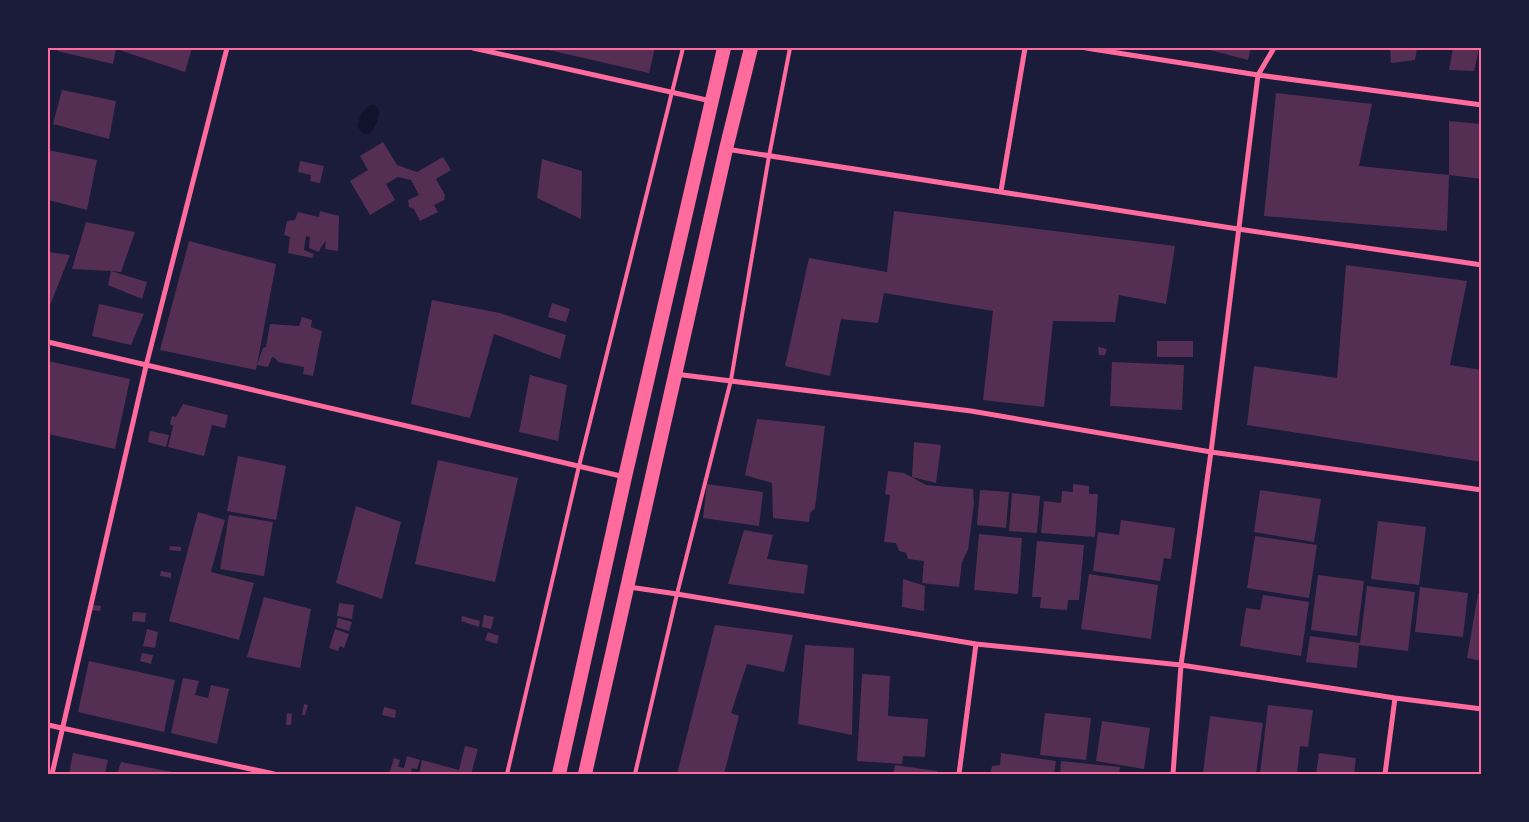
<svg xmlns="http://www.w3.org/2000/svg" width="1529" height="822" viewBox="0 0 1529 822" font-family="'PT Sans',sans-serif">
  <rect width="100%" height="100%" fill="#1b1b3a"/>
  <path fill="#12122b" d="M371,105h4l4,5c0,8 -4,20 -11,24l-5,-1 -6,-7c3,-9 5,-17 14,-21z"/>
  <path fill="#542f53" d="M58,48h134l-7,24 -69,-23 -3,15 -56,-13z
    M540,48h115l-6,25z
    M1202,48h49l-3,12z
    M1390,48h27l-2,12 -24,3z
    M1453,48l26,1 -5,22 -25,-1z
    M62,90l54,11 -7,38 -56,-15z
    M1276,93l96,11 -13,62 90,9 -2,56 -183,-15z
    M1449,121l33,3v55l-33,-4z
    M383,142l14,23 20,7 26,-15 8,13 -15,9 9,16 -1,5 -10,5 4,7 -18,9 -6,-12 -5,-2 -1,-7 11,-5 -8,-15 -13,-3 -12,7 9,16 -25,15 -20,-34 18,-11 -8,-14z
    M48,150l49,10 -10,50 -39,-10z
    M542,159l40,12 -1,48 -44,-21z
    M300,161l24,5 -4,17 -10,-2 1,-6 -13,-3z
    M320,211l19,5 -1,35 -13,-2 1,-8 -5,6 -2,5 -10,-4 1,-11 -4,-1 -2,14 10,4 -2,4 -24,-5 2,-16 -6,-2 3,-14 8,-1 3,-8 21,5z
    M894,211l281,35 -9,58 -47,-9 -4,27 -62,-1 -9,86 -61,-7 10,-89 -109,-18 -6,30 -37,-4 -11,57 -45,-10 24,-108 78,14z
    M86,222l49,10 -14,40 -10,-1 36,11 -5,17 -34,-14 3,-14 -39,-2z
    M189,241l87,23 -20,106 -96,-20z
    M48,252l22,3 -20,50h-2z
    M1346,265l121,16 -17,84 32,5v92l-235,-37 7,-59 83,12z
    M432,300l68,13 66,22 -6,24 -66,-25 -24,84 -59,-14z
    M552,303l18,6 -4,13 -18,-5z
    M99,304l45,10 -13,31 -39,-9z
    M302,317l10,3 -1,7 11,4 -9,45 -10,-2 1,-7 -26,-5 -3,-4 -3,-1 -4,10 -11,-2 6,-17 3,-1 4,-23 29,2z
    M1157,341h36v16h-36z
    M1098,347l9,2 -2,6h-6z
    M48,361l82,18 -15,70 -67,-15z
    M1112,362l72,3 -2,45 -72,-4z
    M530,375l37,10 -9,56 -39,-9z
    M183,404l45,11 -3,13 -13,-3 -8,31 -36,-9 5,-21 -3,-2 2,-8 4,1z
    M757,419l68,7 -10,82 -5,5 -1,9 -36,-4 -1,-35 -27,-8z
    M150,431l19,4 -3,12 -18,-5z
    M914,442l27,3 -5,38 -24,-6z
    M238,456l48,10 -10,54 -49,-9z
    M438,460l80,18 -23,104 -80,-18z
    M888,471l16,2 22,12 47,4 1,14 -6,47 -6,12 -3,25 -37,-4 2,-22 -16,-2 -2,-6 -7,-2 -3,-8 -12,-1 6,-47 -5,-1z
    M707,484l56,8 -4,34 -56,-8z
    M1073,484l16,2v8h9l-3,43 -54,-4 3,-32 17,2 1,-12 11,1z
    M980,490l29,2 -3,36 -29,-3z
    M1260,490l61,9 -7,43 -60,-10z
    M1012,493l28,3 -3,37 -28,-2z
    M356,506l45,16 -19,77 -46,-16z
    M198,512l27,8 -14,52 43,11 -15,57 -70,-19z
    M229,515l44,7 -9,54 -44,-7z
    M1121,520l54,8 -4,31 -7,-1 -4,23 -67,-10 5,-39 21,3z
    M1378,521l48,6 -7,58 -48,-6z
    M744,530l29,5 -6,24 41,6 -4,29 -76,-10z
    M979,534l43,4 -4,56 -44,-4z
    M1255,536l62,9 -8,53 -62,-10z
    M1037,541l47,4 -5,55h-11l-1,10 -27,-2 1,-11h-9z
    M170,546l11,1v4l-12,-1z
    M161,571l10,2v5l-11,-2z
    M1089,574l69,11 -7,54 -70,-10z
    M1318,575l46,6 -7,55 -46,-6z
    M903,579l22,7 -1,25 -22,-4z
    M1367,586l48,6 -7,59 -49,-6 -2,23 -51,-6 4,-26 50,7z
    M1420,587l48,6 -5,44 -48,-5z
    M1478,594h4v67l-15,-3z
    M1263,595l46,7 -8,54 -61,-10 6,-38 14,2z
    M264,597l47,12 -11,59 -53,-11z
    M339,603l15,2 -2,14 -15,-3z
    M92,605l9,1 -1,5 -9,-1z
    M133,612l13,1 -1,9 -13,-1z
    M484,615l10,2 -3,12 -9,-2z
    M462,616l18,5 -1,6 -18,-6z
    M338,618l14,4 -3,9 -13,-4z
    M715,625l78,10 -9,37 -37,-8 -16,49 8,3 -15,58h-47z
    M147,629l11,3 -3,16 -12,-2z
    M335,629l14,5 -5,14 -4,-2 -2,5 -9,-3z
    M488,632l11,4 -2,8 -12,-4z
    M805,645l49,3 -2,87 -54,-11z
    M142,653l11,2 -2,9 -11,-3z
    M89,661l86,19 -11,52 -86,-20z
    M862,674l28,2 -2,40 40,3 -3,38 -22,-1 -1,8 -45,-3z
    M183,678l16,3 -4,14 13,3 3,-13 18,4 -12,55 -46,-11z
    M304,704l4,1 -3,10h-3z
    M1268,705l45,5 -5,37 -8,-1 -3,28h-37z
    M384,707l12,3 -1,8 -13,-3z
    M287,713l5,1 -1,11h-5z
    M1045,713l46,5 -5,42 -46,-5z
    M1210,716l53,7 -7,51h-53z
    M1102,721l48,7 -6,41 -48,-8z
    M465,746l13,3 -7,25h-52l3,-14 37,10z
    M73,753l35,7 -3,14h-36z
    M1001,753l55,8 -2,13h-64l2,-8 8,-1z
    M1319,753l37,5 -2,16h-38z
    M407,756l13,4 -3,9 -5,-1 -1,6h-22l5,-16 6,2 -2,7 6,1z
    M1061,761l59,6 -1,7h-59z
    M121,762l51,10 -1,2h-54z
    M895,765l42,6v3h-44z"/>
  <g fill="none" stroke-linecap="round" stroke-linejoin="round">
    <path stroke="#ff6b9d" stroke-width="4" d="M507,774l72,-308 104,-418
      M635,774l42,-180 54,-214 38,-224 21,-108"/>
    <path stroke="#ff6b9d" stroke-width="5" d="M473,48l238,53
      M1086,48l172,27 224,30
      M726,149l512,80 244,36
      M1001,191l24,-143
      M48,342l577,135
      M675,374l296,37 240,41 271,38
      M629,587l48,7 299,50 205,21 214,33 87,11
      M48,725l226,49
      M52,774l94,-408 81,-318
      M959,774l17,-130
      M1173,774l8,-109 30,-213 47,-377 16,-27
      M1385,774l10,-76"/>
    <path stroke="#ff6b9d" stroke-width="14" d="M559,774l66,-297 99,-429
      M585,774l141,-625 25,-101"/>
  </g>
  <rect width="1529" height="822" fill="none" stroke="#1b1b3a" stroke-width="98"/>
  <rect x="49" y="49" width="1431" height="724" fill="none" stroke="#ff6b9d" stroke-width="2"/>
</svg>
